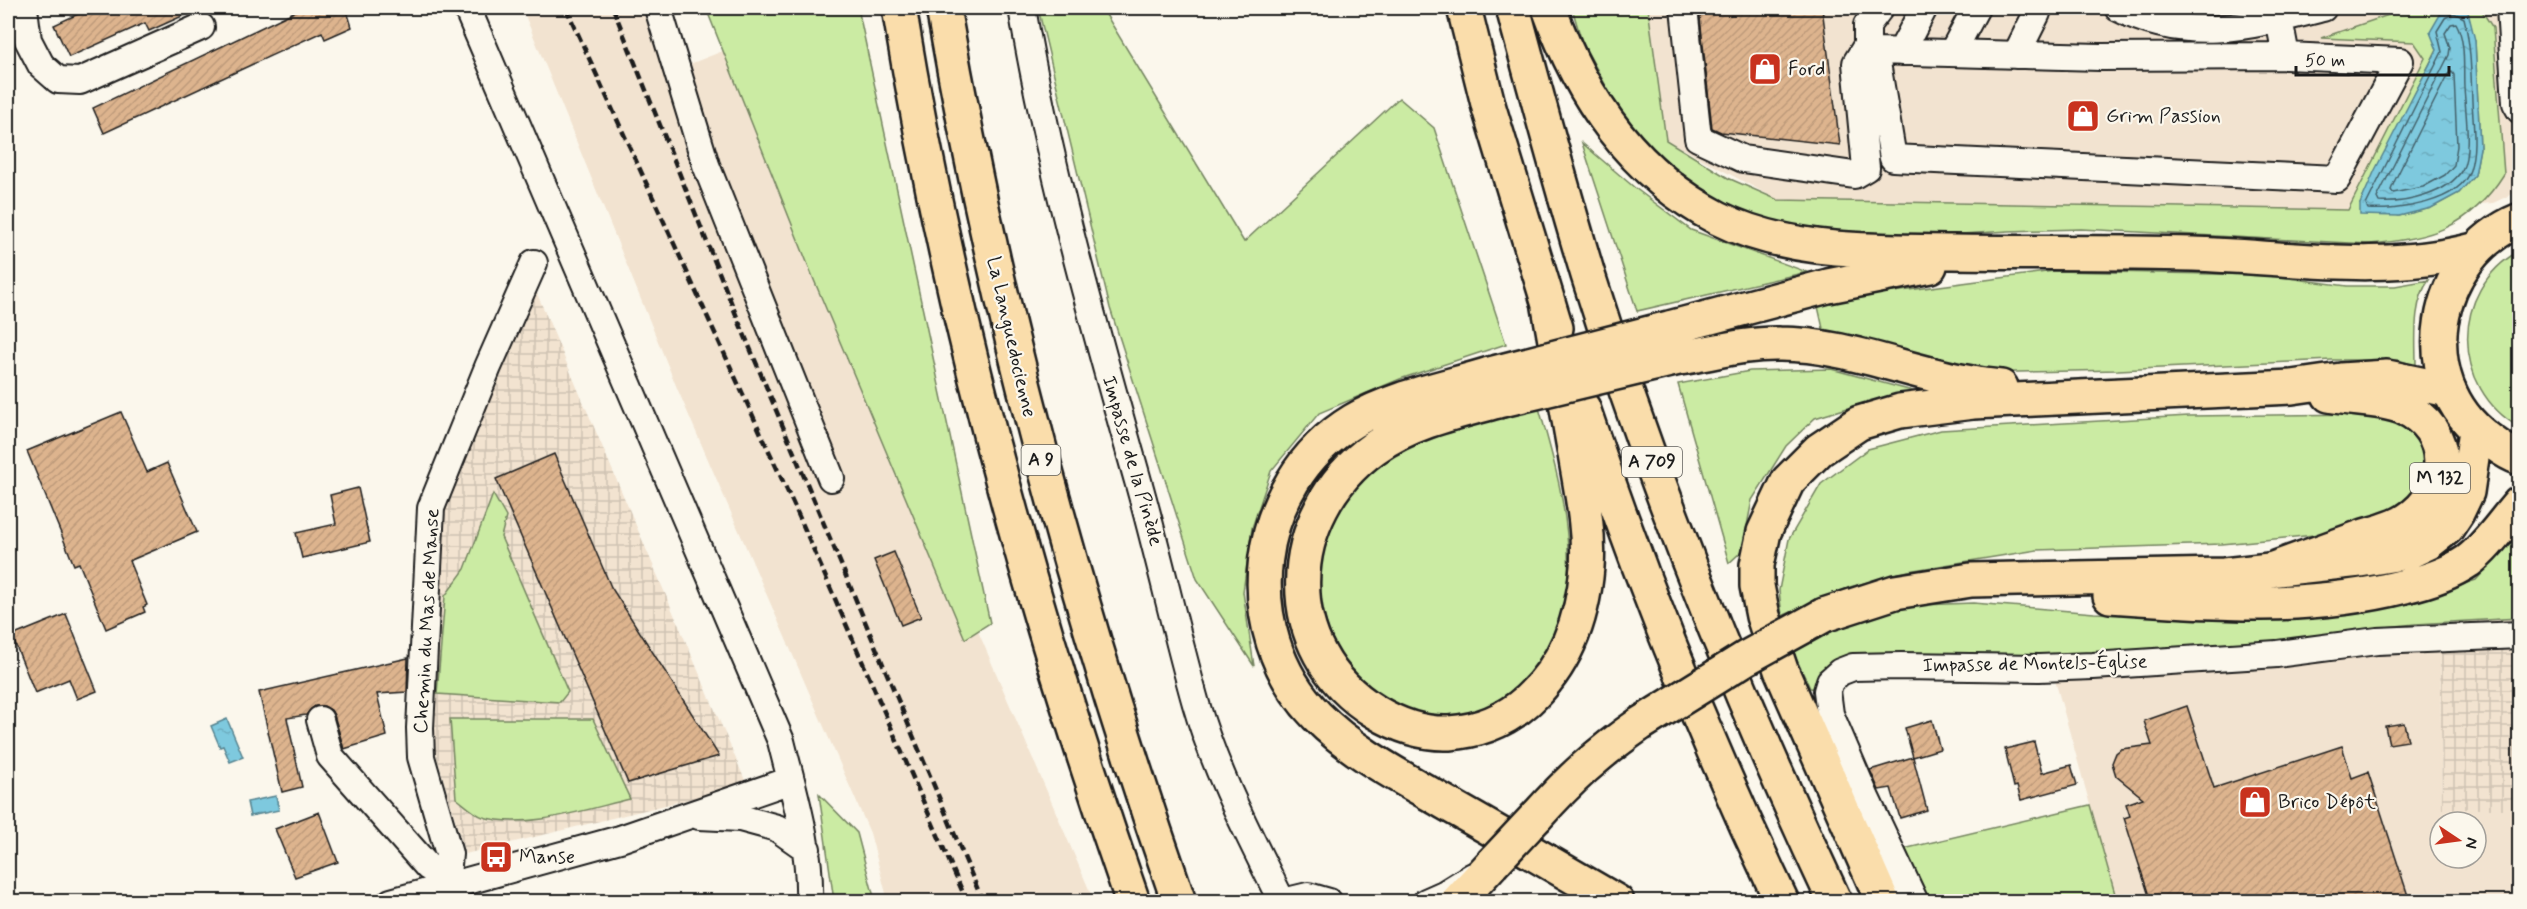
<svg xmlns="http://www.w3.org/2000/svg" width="2527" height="909" viewBox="0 0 2527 909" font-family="Mynerve,sans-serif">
  <defs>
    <pattern id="industrial-grid" width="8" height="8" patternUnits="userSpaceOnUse" patternTransform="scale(1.5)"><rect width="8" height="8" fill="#f2e3d0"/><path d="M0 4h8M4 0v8" fill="none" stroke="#cfc2b2"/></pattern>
    <pattern id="water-ripples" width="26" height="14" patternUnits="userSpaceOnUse" patternTransform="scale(1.5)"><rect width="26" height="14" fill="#7ec9de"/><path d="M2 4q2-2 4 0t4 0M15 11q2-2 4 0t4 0" fill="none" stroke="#6cacbe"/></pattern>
    <pattern id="building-hatch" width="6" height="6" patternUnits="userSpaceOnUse" patternTransform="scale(1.5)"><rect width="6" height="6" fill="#ddb48e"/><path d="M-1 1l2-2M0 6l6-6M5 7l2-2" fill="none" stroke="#bd9a7a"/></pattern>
  </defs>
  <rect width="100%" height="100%" fill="#fbf7ec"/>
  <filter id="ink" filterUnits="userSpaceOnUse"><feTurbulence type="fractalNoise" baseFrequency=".0167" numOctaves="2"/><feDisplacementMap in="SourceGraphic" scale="12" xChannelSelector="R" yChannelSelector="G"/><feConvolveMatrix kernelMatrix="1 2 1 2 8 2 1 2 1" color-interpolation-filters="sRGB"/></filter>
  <g filter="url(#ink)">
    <path fill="#f2e3d0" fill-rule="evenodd" d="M522,8h120l25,65 61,-24 366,852h-206l-18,-68 -193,-445z
      M1648,8h871v183l-26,12 -62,5 -83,2 -570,-10 -112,-60z
      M2440,649l2,159 77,1v92h-402l-64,-228 173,-7zM2440,822h36v36h-36z"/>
    <path fill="url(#industrial-grid)" d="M535,289l212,496 -282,69 -36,-124 11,-221z
      M2519,533v276h-77l-2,-160 36,-69z"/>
    <path fill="#cbeba3" stroke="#748460" stroke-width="1.5" fill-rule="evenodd" d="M706,8h152l132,615 -25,16 -151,-359z
      M1038,8h64l142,234 155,-144 35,30 72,216 -106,35 -81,34 -48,58 -19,57 -9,64 11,74 -57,-87 -87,-271z
      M1572,8h76l18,132 62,38 50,22 570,10 77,-152 -11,-16 -93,-4 88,-30h71l13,20 11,146c-34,54 -74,65 -135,70l-288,-15 -72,2 -111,7 -94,-8 -50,-12 -53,-29 -43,-31 -29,-30 -47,-86zM2475,40l5,108 -5,27 -16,18 -28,15 -32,8 -39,-12 77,-155z
      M1582,143l53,45 56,42 116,42 -170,39z
      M2519,251v176c-68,-39 -69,-137 0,-176z
      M2054,271l212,4 81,11h48l34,-6c-17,23 -13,59 -13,86l-17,-6h-67l-214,10 -148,3 -146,-40 -7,-31z
      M1831,369l89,24 -56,10 -49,15 -29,28 -34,54 -10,51 -13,12 -51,-179 72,-13z
      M1539,408c28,97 63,222 -38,291 -29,20 -67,22 -99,7 -16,-7 -33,-17 -45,-30 -34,-33 -46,-95 -31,-140 11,-31 40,-64 67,-84 38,-29 100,-34 146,-44z
      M2369,414l30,9 23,22 3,16 -5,28 -31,26 -64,19 -103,10 -185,6 -129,21 -58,16 -68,29 -3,-26 10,-51 32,-55 47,-35 73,-19 248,-14z
      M493,494l13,23 -5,20 67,155 -8,10 -123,-8 8,-98 20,-27z
      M2519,533v85l-104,6 -39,4 -50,12 -223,19 -260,1 -24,11 -2,18 -7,-1 -17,-36 48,-26 53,-20 79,-3 121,10 113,4h83l73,-5 53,-13 60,-19z
      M450,719h143l37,80c-43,10 -104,31 -147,18 -9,-3 -19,-13 -27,-19z
      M819,794l38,39 18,68h-41z
      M2090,805l27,96h-213l-26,-46z"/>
    <path fill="url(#water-ripples)" stroke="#578490" stroke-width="1.5" d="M2453,8l15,4 7,28 5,108 -5,27 -16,18 -28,15 -32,8 -39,-1v-11l15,-34 62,-120 -7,-18 11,-19z
      M227,719l16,38 -13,5 -7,-16 -3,1 -9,-21z
      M276,796l3,14 -29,6 -3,-14z"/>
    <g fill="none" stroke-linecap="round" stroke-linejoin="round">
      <path stroke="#43616a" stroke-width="1.5" d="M2454,13l10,5c7,27 7,55 8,83 1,22 5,47 -2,69 -10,33 -74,41 -102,39l-2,-4 76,-153 -5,-21 8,-13z
        M2456,23c10,18 7,43 8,64 1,20 8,66 -2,83 -14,24 -58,34 -83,32l-2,-4 72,-143 1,-7 -5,-15 6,-9z
        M2452,72l2,3 3,71 -3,19 -9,10 -22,12 -30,6 -2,-3 4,-10 53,-106z"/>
    </g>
    <path fill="url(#building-hatch)" stroke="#1c1c1c" stroke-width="1.5" d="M91,8h109l-51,23 -4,-8 -76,34 -15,-32z
      M302,8h44l6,19 -27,12 -3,-7 -218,101 -11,-25z
      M1699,8h123l18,137 -119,-13 -9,-4z
      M121,412l26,60 20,-9 30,69 -68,29 18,44 -4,2 2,5 -39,17 -27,-66 -5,2 -47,-114z
      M554,454l57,133 108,169 -91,27 -132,-304z
      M358,488l12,54 -68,16 -6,-25 40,-9 -6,-29z
      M894,552l27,65 -20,8 -27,-65z
      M66,614l31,77 -20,8 -8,-20 -34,14 -23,-57z
      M408,658l-1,34 -30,2 10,42 -43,13 -10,-34 -3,-5 -7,-4h-9l-9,9 -19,3 15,69 -20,5 -23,-100z
      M2187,706l27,82 128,-42 10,32 16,-6 42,130h-259l-27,-84 6,-2 -4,-12 17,-6 -27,-22 -4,-13 4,-10 5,-4 31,-4 -8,-24z
      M1932,720l8,29 -27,8 -8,-29z
      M2404,723l4,18 -19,3 -4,-18z
      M2034,742l8,31 29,-8 6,20 -56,15 -4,-14 -3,1 -9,-38z
      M1913,757l14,53 -27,8 -9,-30 -12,2 -9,-20z
      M319,812l19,50 -43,15 -20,-48z"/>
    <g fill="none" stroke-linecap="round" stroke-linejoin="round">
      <defs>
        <path id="minor" d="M24,8l4,32 13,25 17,15 22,1 121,-54
          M467,8l314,733c13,53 30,105 28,161
          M658,8l48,157 125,313
          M1022,8c27,160 72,317 116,473 21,74 37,149 58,223 20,69 54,133 86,198
          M1684,8l14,130 45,21 111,16 12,-7 -10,-105 11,-18
          M2118,8c69,36 134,18 205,0
          M2510,8l6,95 4,7
          M2279,19l7,37 114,5 -63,118 -444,-21 -18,-107 225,6 186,-1
          M1875,51l-8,-6v-20l13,-17
          M1901,52l23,-44
          M1952,53l24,-45
          M2016,55l21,-42
          M320,720l10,36 98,111 19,8
          M699,816l41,2 37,10 30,21
          M391,902l229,-63 171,-59
          M458,902l-11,-27 2,-21 -28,-97 -1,-29 11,-220 57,-141 46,-104
          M1283,902l25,-6 21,6
          M1426,902l18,-8 29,-18
          M1915,902l-49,-104 -36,-84 -3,-23 3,-10 10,-9 13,-5 48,-1 138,2 54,-2 184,-12 100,-13 143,-6"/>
        <path id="major" d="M2520,220c-88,36 -111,161 -32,219 10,7 19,15 32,19
          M2110,596c98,7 198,15 295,-10 22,-5 44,-12 63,-25 20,-15 35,-39 52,-58
          M1824,615l71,-23 76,-12 253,-5 136,-15 48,-8 21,-10 18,-14 10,-15 10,-21 9,-62
          M1536,817c34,-38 61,-63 104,-93
          M1457,902l35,-38"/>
        <path id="highway" d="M899,8c50,304 132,602 234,894
          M943,8c53,304 134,602 236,894
          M1464,8l25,100 67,220
          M1513,8c24,89 48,178 75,267 67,214 151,423 247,627
          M1549,8c31,87 84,166 169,210 72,36 157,32 235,34 80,1 160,0 240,2 94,3 188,20 281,-4
          M1669,328l159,-42 102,-20
          M1679,358c33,-5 67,-15 101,-14 61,0 120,25 180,37 14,3 28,5 41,6
          M1490,374c-45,14 -97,23 -137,47 -102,62 -119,210 -36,295 35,36 84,61 127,86 58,33 115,66 173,100
          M1498,401c-42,11 -88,21 -124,47 -92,66 -99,203 2,264 23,14 46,22 73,21 30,-2 57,-13 79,-33 38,-35 55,-83 59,-133 3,-37 -6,-76 -12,-113 -9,-49 -17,-98 -26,-147
          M1583,408c56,168 123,334 199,494
          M2273,569c30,-11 61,-22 91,-33 14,-4 31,-8 43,-16 45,-28 47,-91 -5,-113 -23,-9 -49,-7 -73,-12
          M1883,902l-102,-232 -18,-54 -6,-30v-21l7,-33 24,-51 31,-31 40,-27 41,-12 73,-9 319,-15 49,-7 46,-3 62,13"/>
      </defs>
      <use href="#minor" stroke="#1c1c1c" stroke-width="30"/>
      <use href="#major" stroke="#1c1c1c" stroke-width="38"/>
      <use href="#highway" stroke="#1c1c1c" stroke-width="38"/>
      <use href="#minor" stroke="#fbf7ec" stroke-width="26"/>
      <use href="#major" stroke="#faddab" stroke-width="33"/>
      <use href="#highway" stroke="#faddab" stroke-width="33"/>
      <path stroke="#1c1c1c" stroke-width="4.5" stroke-dasharray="9 4.5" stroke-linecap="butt" d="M566,8l236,515 165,379
        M613,8l126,314 244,580"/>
      <defs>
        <path id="major-bridge" d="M1640,724l106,-66 78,-43
          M1492,864l44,-47"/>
        <path id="highway-bridge" d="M1490,374l179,-46
          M1498,401l181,-43"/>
      </defs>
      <use href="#major-bridge" stroke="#1c1c1c" stroke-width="38" stroke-linecap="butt"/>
      <use href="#highway-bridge" stroke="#1c1c1c" stroke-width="38" stroke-linecap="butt"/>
      <use href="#major-bridge" stroke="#faddab" stroke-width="33"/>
      <use href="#highway-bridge" stroke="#faddab" stroke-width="33"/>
    </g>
  </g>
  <defs>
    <symbol id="shop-square" viewBox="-11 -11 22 22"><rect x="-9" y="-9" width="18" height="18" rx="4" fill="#c8321e" stroke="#fbf7ec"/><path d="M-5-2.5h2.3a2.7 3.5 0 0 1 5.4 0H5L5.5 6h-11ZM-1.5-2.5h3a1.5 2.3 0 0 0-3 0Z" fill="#fff"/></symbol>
    <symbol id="bus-square" viewBox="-11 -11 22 22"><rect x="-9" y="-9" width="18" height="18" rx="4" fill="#c8321e" stroke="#fbf7ec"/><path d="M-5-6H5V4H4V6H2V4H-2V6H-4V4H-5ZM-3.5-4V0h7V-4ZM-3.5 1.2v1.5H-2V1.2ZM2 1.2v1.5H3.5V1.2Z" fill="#fff"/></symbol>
  </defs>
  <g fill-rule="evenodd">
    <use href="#shop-square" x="1746" y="50" width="38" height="38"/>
    <use href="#shop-square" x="2064" y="97" width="38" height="38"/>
    <use href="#shop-square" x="2236" y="783" width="38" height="38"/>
    <use href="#bus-square" x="477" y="838" width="38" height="38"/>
  </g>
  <g text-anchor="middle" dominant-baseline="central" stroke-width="4.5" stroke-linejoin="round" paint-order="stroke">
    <g fill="#fbf7ec" stroke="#5f5e5a" stroke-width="1.5">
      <rect x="1021.5" y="445" width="39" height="30" rx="4.5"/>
      <rect x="1622" y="447" width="60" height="30" rx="4.5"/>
      <rect x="2410" y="463" width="60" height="30" rx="4.5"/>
    </g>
    <g font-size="18" font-weight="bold" fill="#1c1c1c">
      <text x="1041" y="460">A 9</text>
      <text x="1652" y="462">A 709</text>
      <text x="2440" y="478">M 132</text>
    </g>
    <g font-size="20" fill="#1c1c1c" stroke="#fbf7ec" text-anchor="start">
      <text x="1788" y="69">Ford</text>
      <text x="2106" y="116">Grim Passion</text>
      <text x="2278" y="802">Brico Dépôt</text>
      <text x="519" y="857">Manse</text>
    </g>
    <g font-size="20" fill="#1c1c1c" stroke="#fbf7ec">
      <text transform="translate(1011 337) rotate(77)">La Languedocienne</text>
      <text transform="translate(1132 461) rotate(74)">Impasse de la Pinède</text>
      <text transform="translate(427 621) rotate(-87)">Chemin du Mas de Manse</text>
      <text transform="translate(2035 664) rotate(-1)">Impasse de Montels-Église</text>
    </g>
  </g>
  <rect width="2527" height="909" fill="none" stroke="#fbf7ec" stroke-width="30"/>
  <rect x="15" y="15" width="2497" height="879" fill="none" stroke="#1c1c1c" stroke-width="2" filter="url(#ink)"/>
  <g transform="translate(2458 840) rotate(103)"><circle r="28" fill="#fbf7ec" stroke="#a29f99" stroke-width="1.5"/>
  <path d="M0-4.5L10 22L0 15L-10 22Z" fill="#c8321e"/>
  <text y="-9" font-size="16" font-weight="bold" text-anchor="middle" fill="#1c1c1c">N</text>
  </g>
  <path d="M2296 66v9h153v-9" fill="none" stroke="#1c1c1c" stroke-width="3"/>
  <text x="2305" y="66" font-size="18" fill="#1c1c1c" stroke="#fbf7ec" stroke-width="4.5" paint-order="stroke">50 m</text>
</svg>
